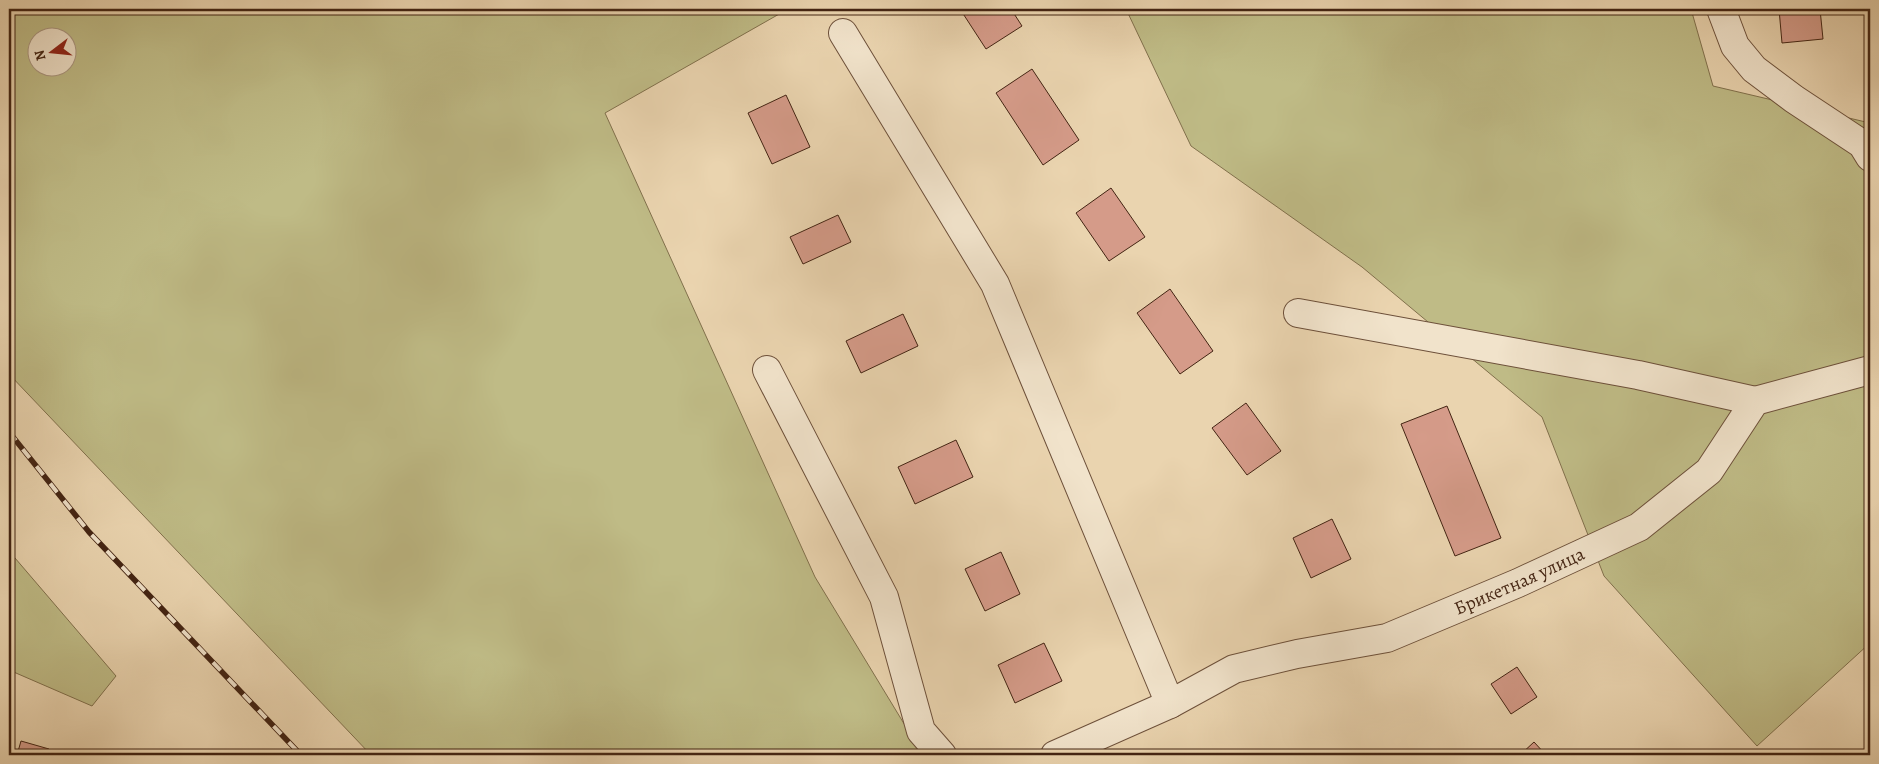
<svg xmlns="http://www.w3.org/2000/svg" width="1879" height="764" viewBox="0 0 1879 764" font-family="Alegreya,serif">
  <rect width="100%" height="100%" fill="#ead4af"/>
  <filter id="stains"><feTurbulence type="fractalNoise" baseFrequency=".004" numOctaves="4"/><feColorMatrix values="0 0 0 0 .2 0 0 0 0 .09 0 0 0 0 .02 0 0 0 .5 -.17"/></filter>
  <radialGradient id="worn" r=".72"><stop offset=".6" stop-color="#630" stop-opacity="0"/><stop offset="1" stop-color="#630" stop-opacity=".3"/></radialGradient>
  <path fill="#bfbb86" stroke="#81704c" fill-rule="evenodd" d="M9,9h779l-183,104 210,464 108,178h-552l-362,-381zM38,38h30v30h-30z
    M1126,9h565l22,77 157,37v520l-113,103 -153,-170 -62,-159 -180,-150 -171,-121z
    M9,551l107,125 -24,30 -83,-36z"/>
  <path fill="#d59b89" stroke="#432413" d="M960,9h51l11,17 -36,23z
    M1779,9h41l3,30 -41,4z
    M1032,69l47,71 -36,25 -47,-72z
    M786,95l24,52 -38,17 -24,-51z
    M1111,188l34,49 -36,24 -33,-48z
    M838,215l13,27 -48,22 -13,-27z
    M1170,289l43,62 -33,23 -43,-61z
    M903,314l15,32 -57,27 -15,-32z
    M1246,403l35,48 -34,24 -35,-47z
    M1447,406l54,132 -46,18 -54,-132z
    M956,440l17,37 -58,27 -17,-37z
    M1332,519l19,40 -40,19 -18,-40z
    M1001,552l19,42 -35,17 -20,-42z
    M1044,643l18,38 -47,22 -17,-38z
    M1517,667l20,30 -26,17 -20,-30z
    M21,741l28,8 -1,6h-31z
    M1534,742l12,13h-26z"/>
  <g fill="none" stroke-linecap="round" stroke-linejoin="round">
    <defs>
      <g id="minor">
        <path d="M1721,9l14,37 19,23 40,30 68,45 8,13"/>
        <path d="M843,33l152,251 175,420"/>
        <path d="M1298,313l340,62 117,26"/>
        <path d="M767,370l117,227 37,134 21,24"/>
        <path id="s1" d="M1055,755l115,-51 64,-35 63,-15 90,-16 131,-55 121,-56 70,-56 46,-70 115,-31"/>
      </g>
    </defs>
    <use href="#minor" stroke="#6d503a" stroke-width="30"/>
    <use href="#minor" stroke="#f1e3cb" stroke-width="28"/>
    <defs>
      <path id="rail" d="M9,432l80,100 212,223"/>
    </defs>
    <use href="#rail" stroke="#432413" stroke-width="5.5"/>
    <use href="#rail" stroke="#f1e3cb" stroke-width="4" stroke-dasharray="11" stroke-linecap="butt"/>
  </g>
  <g text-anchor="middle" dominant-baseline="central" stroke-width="4.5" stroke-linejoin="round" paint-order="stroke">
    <g font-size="19" fill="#432413" stroke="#f1e3cb">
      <text stroke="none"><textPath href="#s1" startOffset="499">Брикетная улица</textPath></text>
    </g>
  </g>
  <rect width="1879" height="764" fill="none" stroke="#ead4af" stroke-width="30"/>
  <rect x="10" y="10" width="1859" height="744" fill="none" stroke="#432413" stroke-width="2.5"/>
  <rect x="15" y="15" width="1849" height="734" fill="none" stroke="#432413"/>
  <g transform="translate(52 52) rotate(254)"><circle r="24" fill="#f1e3cb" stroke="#ab9781"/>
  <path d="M0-4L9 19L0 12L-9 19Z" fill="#8f2418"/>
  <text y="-8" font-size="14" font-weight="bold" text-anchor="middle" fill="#432413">N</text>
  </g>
  <rect width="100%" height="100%" filter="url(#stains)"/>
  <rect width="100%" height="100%" fill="url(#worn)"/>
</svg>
